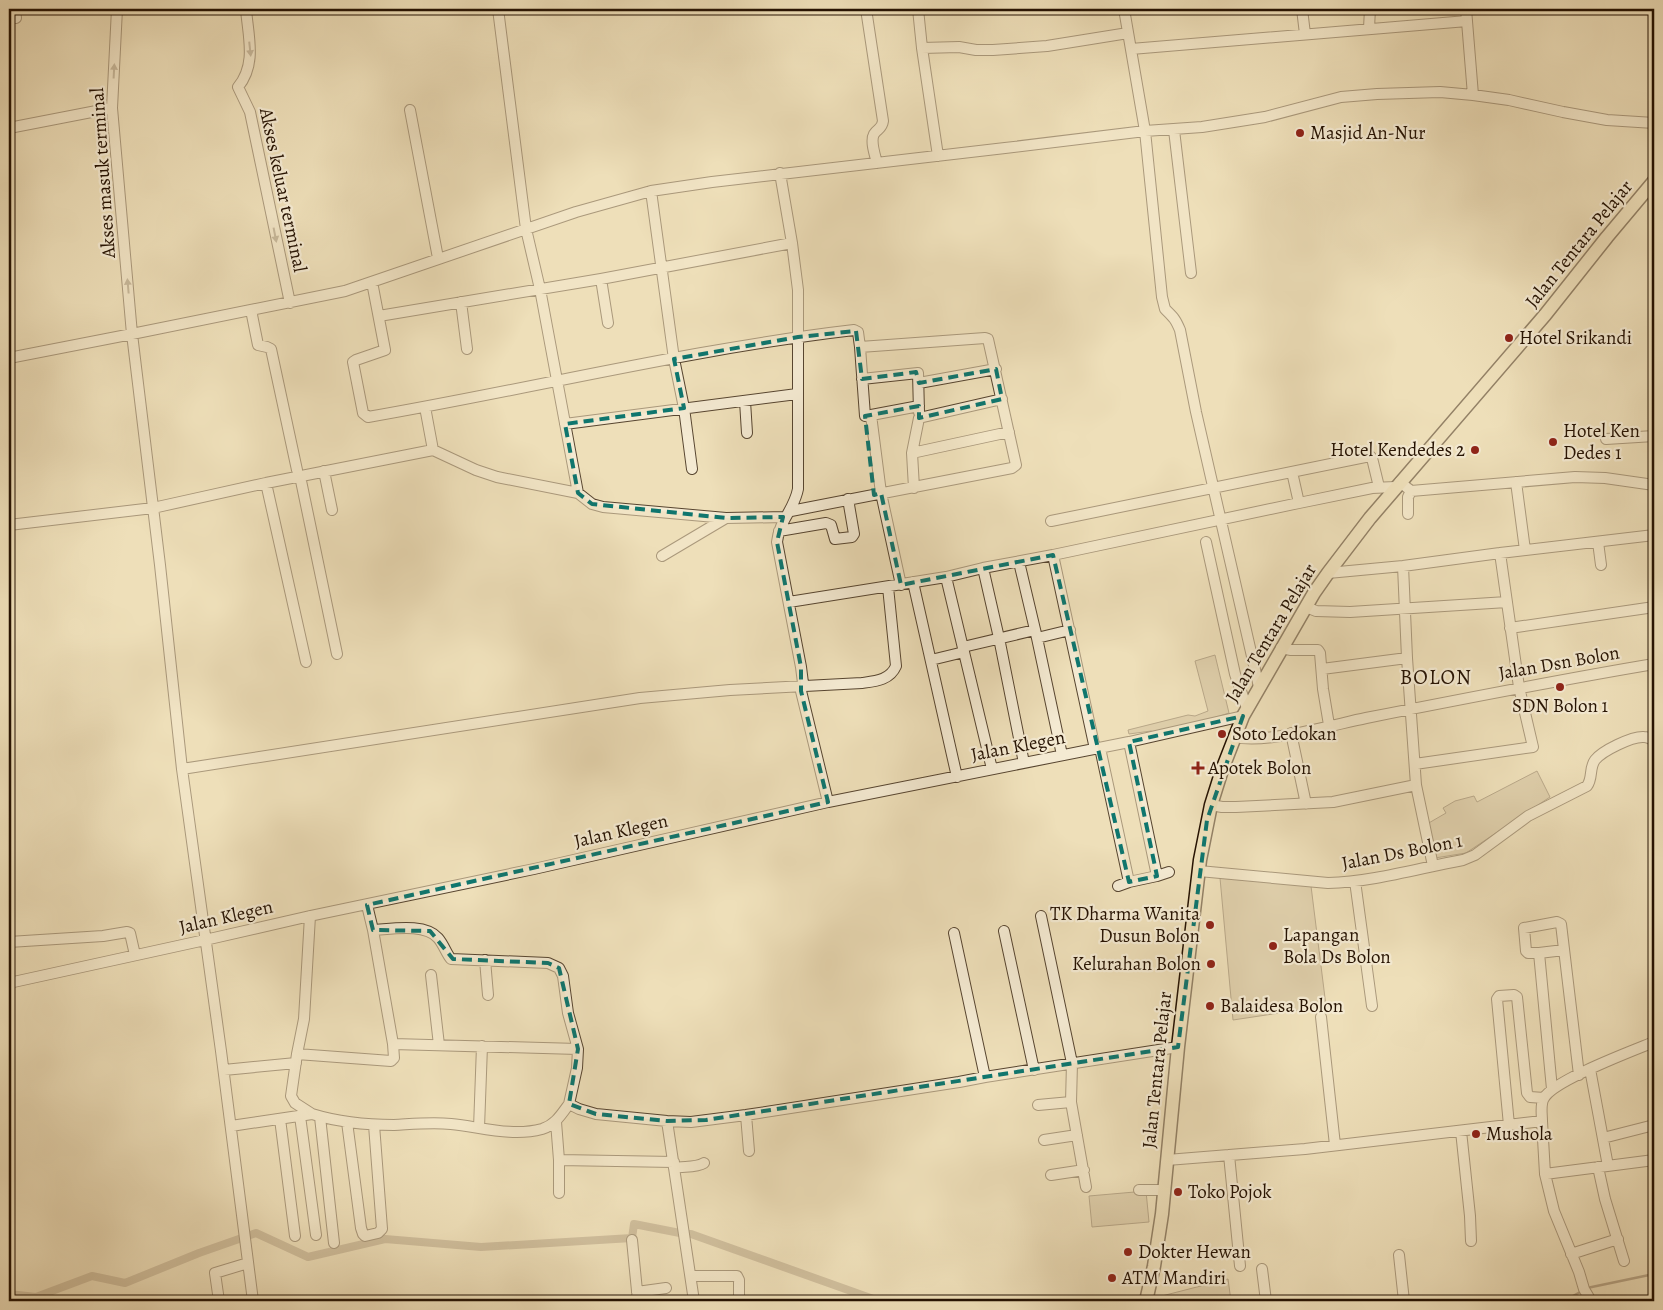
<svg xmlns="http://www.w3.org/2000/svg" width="1663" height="1310" viewBox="0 0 1663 1310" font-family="Alegreya,serif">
  <rect width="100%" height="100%" fill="#eedfb9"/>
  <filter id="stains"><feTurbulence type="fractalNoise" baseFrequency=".004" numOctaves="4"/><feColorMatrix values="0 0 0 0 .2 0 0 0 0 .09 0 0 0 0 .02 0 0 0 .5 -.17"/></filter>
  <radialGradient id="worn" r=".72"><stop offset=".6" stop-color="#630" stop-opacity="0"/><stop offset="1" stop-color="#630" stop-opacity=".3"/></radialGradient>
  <path fill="#ccbc9a" stroke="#78674e" d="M1215,655l14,58 -31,10 -41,10 -6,-2 -22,3 -1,-4 60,-15 7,1 13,-5 -13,-50z
    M1537,771l13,26 -84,56 -31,5 -8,-34 19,-11 -3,-5 12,-7 19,-5 3,6z
    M1220,878l91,8 15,120 -93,14z
    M1146,1191l3,31 -57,5 -3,-31z
    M1228,1279l3,22h-77v-3z"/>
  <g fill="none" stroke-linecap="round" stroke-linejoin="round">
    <path stroke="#75634b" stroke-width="2.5" d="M1587,1288l67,-14
      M1564,1301l18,-10"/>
    <path stroke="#aa997b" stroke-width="8" d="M9,1294l27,3 56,-21 33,7 74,-30 57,-20 52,24 77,-18 96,8 151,-9 2,-14 51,10h6l188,67"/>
    <defs>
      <path id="minor" d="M15,9l1,9
        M117,9l-5,99 20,226 28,231 22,204 39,282 32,250
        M246,9c2,27 11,55 -8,78l12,25 40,191
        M498,9l28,220 14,60 38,204
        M866,9l17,112c-1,8 -5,7 -9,13 -4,7 1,21 3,29
        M918,9l4,39 37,-1 17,3h17l54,-4 81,-13
        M1124,9l21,122 17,166 3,12c8,8 10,9 15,21l16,82 63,275
        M1302,9l3,25
        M1466,9l7,86
        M1369,28l1,-19
        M922,48l16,108
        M1131,49l336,-28
        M410,110l28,148
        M9,128l103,-20
        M1174,130l17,143
        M780,173l12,70 6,47v199c-4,21 -19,32 -21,53l24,125 2,16 -2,8 27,111
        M651,191l23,168 10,49 8,61
        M601,279l7,44
        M372,282l13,68 -29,10 -3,2 10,51 5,4c162,-28 323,-68 486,-87l4,2 2,15 5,69
        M461,302l6,47
        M251,310l7,35 9,2 4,2 26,121
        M379,316l222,-37 191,-36
        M9,358l123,-24 213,-43 231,-79 75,-21 61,-9 293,-34 140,-17 57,-4 63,-10 76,-20 36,-3 63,-2 33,3 36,5 54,12 44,8 47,3
        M862,379l56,-6 1,39
        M919,383l77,-14
        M1002,399l-83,19 -7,35 97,-21
        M745,401l2,32
        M871,415l10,78 20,92
        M866,416l53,-10
        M565,424l232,-30
        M1606,439l48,-3
        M433,450l43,20 21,7 81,16 14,11 11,3 123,11 59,-1
        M912,453l2,35
        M324,471l8,39
        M1292,472l7,31
        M300,476l37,178
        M1400,482l11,9 164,-14 30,1 49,7
        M1516,482l9,68
        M266,483l40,179
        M1654,503v-7
        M791,511l221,-43 4,-3 -28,-126 -3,-1 -125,9
        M1408,514v-17l3,-6
        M1051,521l319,-65 2,2 7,29
        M9,525l144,-17 113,-25 167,-33 -8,-43
        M779,531l47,-8 5,2 4,14 17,-2 2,-3 -6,-35
        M1206,542l29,132 12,34
        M1598,542l3,23
        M1053,555l42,194
        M662,556l64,-38
        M1019,562l18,76 25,117
        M1403,566l4,92 9,127 17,81
        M983,568l16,70 25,125
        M1328,573l75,-7 97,-13 154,-18
        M946,577l46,192
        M913,582l44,195
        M789,602l157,-25 37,-9 70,-13 246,-52 73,-15 23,-1
        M1306,607l10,4 34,1 157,-10
        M1510,628l144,-21
        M1037,638l33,-8
        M963,647l72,-17
        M1281,648l10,2h27l2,3 3,36 6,36
        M931,660l33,-8
        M1322,669l85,-11
        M1291,733l15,71
        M1235,737c32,7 97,-12 131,-19 96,-19 192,-38 288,-54
        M1100,748l29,134 28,-6 -28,-134
        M1415,764l118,-17 -14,-60 -19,-134
        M182,769l458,-71 90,-8 132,-7c14,-2 28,-3 34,-17l-8,-79
        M1211,805l11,2h14l97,-5 83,-17
        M1199,871l129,12c45,-1 91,-15 135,-23l12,-5 53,-39 59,-30c6,-8 2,-18 8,-26 7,-9 37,-24 49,-23 4,0 7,2 10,4
        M1157,876l12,-4
        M1355,881l17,125
        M1118,886l11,-4
        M367,905l6,25c19,-1 52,-7 65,8 6,7 8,15 13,21l97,4 11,5 4,8 5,37 10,36 -1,19 -8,36 10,5 17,5 71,7 24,1 55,-7 213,-33 26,-5 193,-30
        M310,916l-6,103 -7,35 94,7 3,-3 -1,-14
        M1041,916l31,147 -1,39 15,85
        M373,930l20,114 185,5
        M1004,931l30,139
        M954,933l31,144
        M9,942l94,-6 24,-4 3,1 5,22
        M1539,953h-11l-2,-2 -2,-23 33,-6 4,2 18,151
        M485,960l3,35
        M431,975l8,70
        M9,983l196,-43 105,-24 224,-47 294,-67 301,-60 114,-26
        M1321,1017l14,128
        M1590,1069l18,97
        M224,1070l72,-7
        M1552,1089l-13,-136 25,-3
        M1038,1105l33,-3
        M312,1114c26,8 55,11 82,11 19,-1 38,-3 57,-1 30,3 61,13 91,5 13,-4 19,-14 27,-25
        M746,1115l3,36
        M300,1116l16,119
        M320,1117l14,126
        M280,1119l15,117
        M667,1121l27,180
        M1542,1121l3,53 9,37 25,61 5,17 7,12
        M347,1122l14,106 2,6 2,2 13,-3 4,-4 -8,-104
        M556,1122l3,38 115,2
        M1509,1125l-12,-126 2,-3 15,-1 3,2 10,96 3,4 14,1
        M231,1126l81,-12 -17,-11 -4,-7 6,-42
        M479,1128l3,-82
        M1461,1131l9,85 1,25
        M1603,1138l51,-13
        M1044,1140l33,-5
        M1229,1155l11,111
        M1167,1160l138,-11 237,-28c0,-7 -2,-17 2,-23 10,-18 88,-47 110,-56
        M1598,1167l7,32 19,62
        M674,1168c10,-2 22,0 30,-5
        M1545,1174l109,-14
        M1051,1175l33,-5
        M1139,1190h25
        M559,1193v-33
        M632,1240l6,61
        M1571,1254l47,-15
        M1399,1255l5,46
        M1262,1269l4,32
        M691,1276h46l2,4v21
        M637,1292l29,-4
        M219,1301l-4,-28 33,-10"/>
      <path id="major" d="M1146,1301l8,-35 8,-52 16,-167 22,-187 11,-55 11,-35 21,-54 71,-123 14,-20 42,-55 175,-203 62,-78 47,-56"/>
    </defs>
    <use href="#minor" stroke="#574530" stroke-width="12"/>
    <use href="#major" stroke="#251202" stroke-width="15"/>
    <use href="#minor" stroke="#f4ead2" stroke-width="10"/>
    <use href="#major" stroke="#eedfb9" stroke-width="12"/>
  </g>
  <defs><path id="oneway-solid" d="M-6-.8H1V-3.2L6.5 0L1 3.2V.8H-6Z" transform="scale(1.25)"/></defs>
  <g fill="#978974">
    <use href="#oneway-solid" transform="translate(250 49) rotate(84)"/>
    <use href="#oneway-solid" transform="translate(114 71) rotate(-87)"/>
    <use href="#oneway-solid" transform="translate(275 235) rotate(79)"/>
    <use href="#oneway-solid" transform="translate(128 286) rotate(-95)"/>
  </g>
  <path d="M0 0H1663V1310H0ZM856,331l6,48 54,-7 3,11 77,-14 6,30 -83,19v-12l-54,10 9,79 7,-2 20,92 152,-30 76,327 28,-6 -28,-134 114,-26 -36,104 -29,227 -472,73 -39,1 -71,-7 -27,-10 9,-55 -19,-81 -11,-5 -95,-4 -23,-28 -57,-1 -6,-25 461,-103 -27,-111v-24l-24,-125 6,-25 -57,1 -134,-14 -14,-11 -13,-69 119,-16 -10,-49 124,-22z" fill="#eedfb9" fill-opacity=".55" fill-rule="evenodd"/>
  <path fill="none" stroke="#0f766e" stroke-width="4" stroke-dasharray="10 6" stroke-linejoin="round" d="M856,331l6,48 54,-7 3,11 77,-14 6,30 -83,19v-12l-54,10 9,79 7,-2 20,92 152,-30 76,327 28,-6 -28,-134 114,-26 -36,104 -29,227 -472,73 -39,1 -71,-7 -27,-10 9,-55 -19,-81 -11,-5 -95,-4 -23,-28 -57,-1 -6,-25 461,-103 -27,-111v-24l-24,-125 6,-25 -57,1 -134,-14 -14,-11 -13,-69 119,-16 -10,-49 124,-22z"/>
  <g fill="#8f2418" stroke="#f4ead2" stroke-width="2">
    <circle cx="1300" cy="133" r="5"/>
    <circle cx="1509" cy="338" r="5"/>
    <circle cx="1553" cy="442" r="5"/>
    <circle cx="1475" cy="450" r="5"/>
    <circle cx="1560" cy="687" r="5"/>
    <circle cx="1222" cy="734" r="5"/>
    <path d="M1195.5 760.5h5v5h5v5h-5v5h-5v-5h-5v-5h5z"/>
    <circle cx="1210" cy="925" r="5"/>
    <circle cx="1273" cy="946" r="5"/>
    <circle cx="1211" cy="964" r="5"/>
    <circle cx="1210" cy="1006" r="5"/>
    <circle cx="1476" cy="1134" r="5"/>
    <circle cx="1178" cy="1192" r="5"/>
    <circle cx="1128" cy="1252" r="5"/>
    <circle cx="1112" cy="1278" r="5"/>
  </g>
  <g text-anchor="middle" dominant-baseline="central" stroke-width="4.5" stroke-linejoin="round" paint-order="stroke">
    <g font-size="19" fill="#251202" stroke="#f4ead2" text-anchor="start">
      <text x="1310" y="133">Masjid An-Nur</text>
      <text x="1519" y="338">Hotel Srikandi</text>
      <text x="1563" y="431">Hotel Ken<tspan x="1563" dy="22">Dedes 1</tspan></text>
      <text x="1465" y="450" text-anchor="end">Hotel Kendedes 2</text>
      <text x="1560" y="706" text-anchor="middle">SDN Bolon 1</text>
      <text x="1232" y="734">Soto Ledokan</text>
      <text x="1208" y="768">Apotek Bolon</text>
      <text x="1200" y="914" text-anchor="end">TK Dharma Wanita<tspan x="1200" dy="22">Dusun Bolon</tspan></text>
      <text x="1283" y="935">Lapangan<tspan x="1283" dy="22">Bola Ds Bolon</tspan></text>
      <text x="1201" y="964" text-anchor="end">Kelurahan Bolon</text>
      <text x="1220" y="1006">Balaidesa Bolon</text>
      <text x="1486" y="1134">Mushola</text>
      <text x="1188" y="1192">Toko Pojok</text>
      <text x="1138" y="1252">Dokter Hewan</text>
      <text x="1122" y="1278">ATM Mandiri</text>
    </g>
    <g font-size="19" fill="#251202" stroke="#f4ead2">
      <text transform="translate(103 173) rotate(-94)">Akses masuk terminal</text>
      <text transform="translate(283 190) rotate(78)">Akses keluar terminal</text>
      <text transform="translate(1579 244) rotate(-51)">Jalan Tentara Pelajar</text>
      <text transform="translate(1271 633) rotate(-59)">Jalan Tentara Pelajar</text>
      <text transform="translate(1559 663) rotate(-10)">Jalan Dsn Bolon</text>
      <text transform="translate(1018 746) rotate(-11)">Jalan Klegen</text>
      <text transform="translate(621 831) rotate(-13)">Jalan Klegen</text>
      <text transform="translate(1402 852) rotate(-11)">Jalan Ds Bolon 1</text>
      <text transform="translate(226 917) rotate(-13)">Jalan Klegen</text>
      <text transform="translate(1157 1070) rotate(-84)">Jalan Tentara Pelajar</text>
    </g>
    <g font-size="21" letter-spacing="1" fill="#251202" stroke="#f4ead2">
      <text x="1436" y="677">BOLON</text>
    </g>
  </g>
  <rect width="1663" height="1310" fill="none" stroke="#eedfb9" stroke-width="30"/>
  <rect x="10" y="10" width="1643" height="1290" fill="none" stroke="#251202" stroke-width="2.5"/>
  <rect x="15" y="15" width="1633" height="1280" fill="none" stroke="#251202"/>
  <rect width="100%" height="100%" filter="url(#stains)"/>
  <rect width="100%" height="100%" fill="url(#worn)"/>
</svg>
